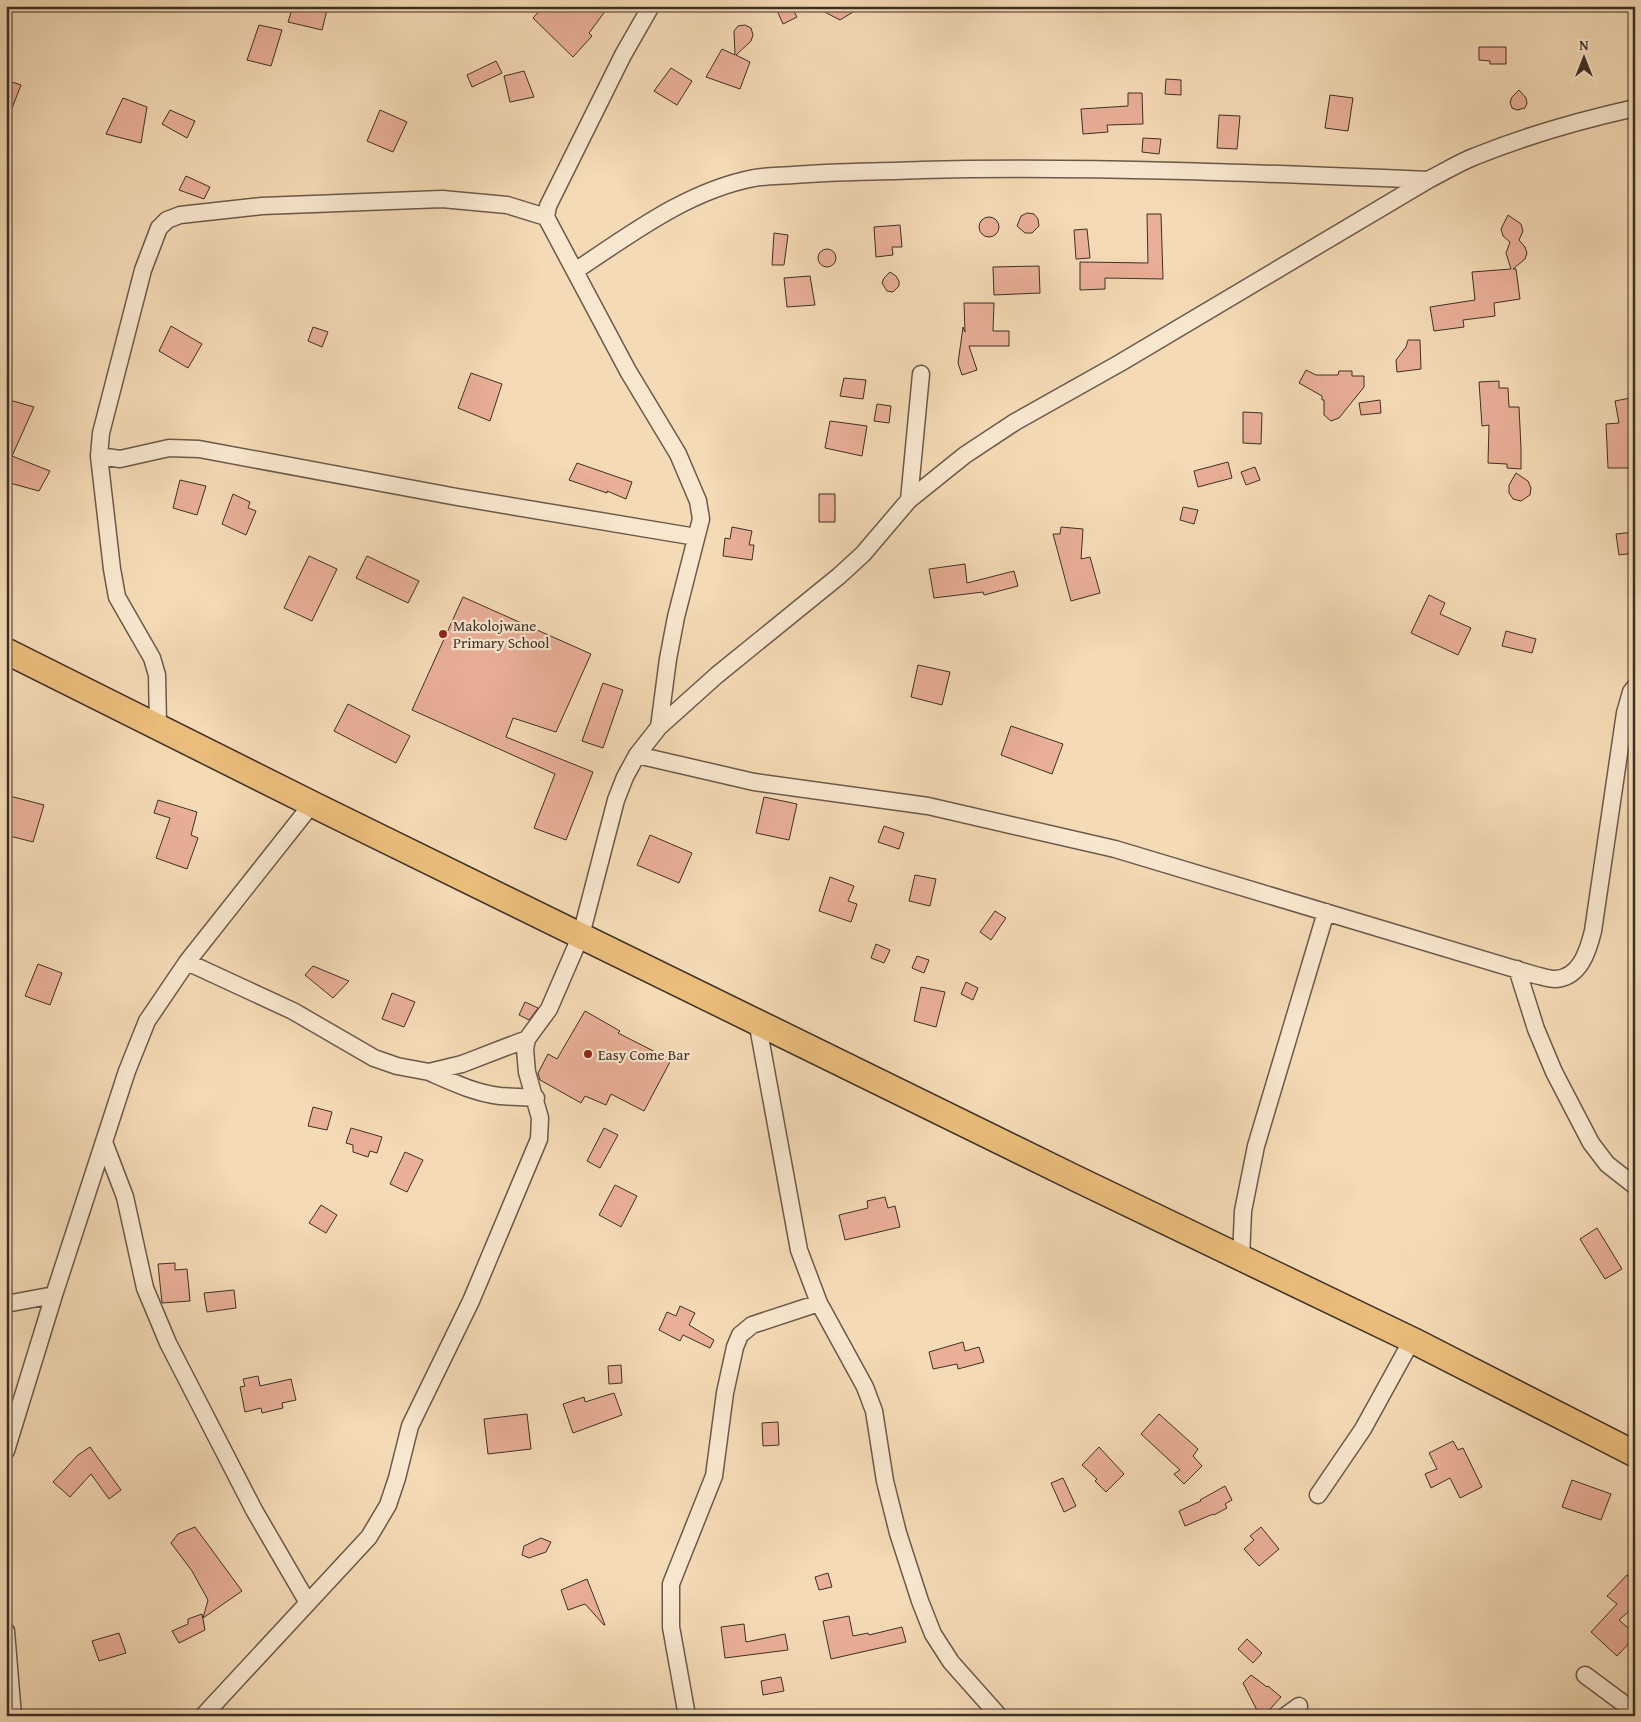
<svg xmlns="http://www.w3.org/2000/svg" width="1641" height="1722" viewBox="0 0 1641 1722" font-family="'Gentium Book Plus',serif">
  <rect width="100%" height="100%" fill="#f4dab5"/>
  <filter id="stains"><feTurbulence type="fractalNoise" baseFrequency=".004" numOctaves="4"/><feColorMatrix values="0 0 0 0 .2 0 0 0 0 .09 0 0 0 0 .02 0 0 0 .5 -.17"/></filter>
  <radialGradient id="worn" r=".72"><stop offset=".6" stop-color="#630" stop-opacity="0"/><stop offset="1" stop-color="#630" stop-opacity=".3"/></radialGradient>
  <path fill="#e9af97" stroke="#3d2f27" d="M293,6h35l-6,24 -34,-8z
    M544,6h65l-20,27 3,3 -19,21 -40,-39z
    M775,6h16l6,11 -14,7z
    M813,6h50l-23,14z
    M259,25l23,5 -11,36 -24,-6z
    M745,25l6,3 2,7 -2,6 -15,14 14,7 -10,27 -34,-12 16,-28 13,6 -1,-24 4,-5z
    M1479,47h27v17h-16v-3l-11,-1z
    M496,61l6,12 -30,14 -5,-12z
    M671,68l21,13 -15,24 -23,-14z
    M524,71l10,26 -24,5 -6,-26z
    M1166,79l15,1v15l-16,-1z
    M6,80l15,5 -14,36h-1z
    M1519,90l7,8 1,5 -2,5 -8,2 -5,-2 -2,-6 2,-5z
    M1128,93h14l1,31 -36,1 1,7 -25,2 -2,-25 47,-3z
    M1330,95l23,3 -5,33 -23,-3z
    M123,98l24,9 -6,36 -35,-9z
    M170,110l25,11 -8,17 -25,-14z
    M380,110l27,12 -14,30 -26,-11z
    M1219,115l21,1 -3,33 -20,-1z
    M1143,138l18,1 -2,15 -17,-2z
    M186,176l24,11 -6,12 -25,-9z
    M1027,213l7,1 4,5 1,7 -7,7h-7l-8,-7 4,-10z
    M1147,214h14l2,65 -58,-1v11l-25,1v-28l68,1z
    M1508,215l13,9 2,7 -4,9 6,7 2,6 -2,6 -12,10h3l4,30 -26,4 1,13 -32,4 1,7 -30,4 -4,-24 45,-7 -3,-28 39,-3 -5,-16 4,-11 -7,-6 -2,-7z
    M979 227a10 10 0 1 1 20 0a10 10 0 1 1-20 0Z
    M900,225l2,22h-10l1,8 -17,2 -2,-30z
    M1087,229l3,29 -14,1 -2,-29z
    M774,233l14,2 -4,30h-12z
    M818 258a9 9 0 1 1 18 0a9 9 0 1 1-18 0Z
    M1039,266l1,27 -46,2 -1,-28z
    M890,272l6,4 3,5v5l-6,6 -6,-1 -5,-8 2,-5z
    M810,276l5,29 -28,2 -3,-29z
    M964,303h30l-1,28h16v15h-40l8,24 -15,5 -4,-12 5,-36 2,5z
    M171,326l31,18 -14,24 -29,-17z
    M313,327l15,5 -6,15 -14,-6z
    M1408,340h12l1,29 -24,3 -1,-12 10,-13z
    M1306,370l10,5h22l1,-4h13v5h12v11l-25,31 -8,3 -7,-6v-15h-2v-4l-23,-13z
    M471,373l31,11 -12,37 -32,-13z
    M844,378l22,2 -3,19 -23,-3z
    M1499,381v7h9l1,19h10l2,41v21l-14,-1v-4l-19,-1 1,-38 -7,1 -3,-44z
    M1635,397v71h-27l-2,-44 13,-1 -4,-22z
    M6,399l28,8 -22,49 38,15 -11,20 -33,-9z
    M1380,400l1,13 -20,2 -2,-12z
    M877,404l14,2 -2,17 -15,-2z
    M1243,412l19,1 -1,31 -18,-1z
    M830,421l37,5 -5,30 -37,-8z
    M1228,462l4,16 -34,9 -4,-16z
    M577,463l55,19 -6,17 -19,-8v2l-38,-13z
    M1255,467l5,13 -14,5 -5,-13z
    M1516,473l12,8 3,7 -1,7 -9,6 -8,-2 -4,-6v-8z
    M180,480l26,6 -9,29 -24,-7z
    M233,494l17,8 -2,6 8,3 -10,24 -24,-11z
    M819,494h16v28h-16z
    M1183,507l15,3 -4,14 -14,-4z
    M732,527l20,4 -3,14h5l-2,15 -29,-4 2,-18 5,1z
    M1061,527l22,2 -2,30 9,-2 10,36 -29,8 -18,-67h7z
    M1635,532v21l-16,2 -3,-21z
    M309,556l28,13 -25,52 -28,-13z
    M367,556l52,25 -11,22 -52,-25z
    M965,564l2,19 47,-12 4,15 -34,9 -1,-3 -49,6 -5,-29z
    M1429,595l16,8 -5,11 31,14 -13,27 -47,-22z
    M463,597l128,57 -35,78 -43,-14 -7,19 87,35 -27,68 -32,-12 21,-54 -143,-64z
    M1506,631l30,8 -4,14 -30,-7z
    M918,665l32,7 -8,33 -31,-8z
    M603,683l20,7 -20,58 -21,-7z
    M348,704l62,32 -14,27 -62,-32z
    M1011,726l52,18 -11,30 -51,-19z
    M6,795l38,10 -11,37 -27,-7z
    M764,797l33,7 -8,36 -33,-7z
    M158,800l39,12 -6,23 7,3 -11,31 -31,-11 14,-40 -16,-5z
    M884,826l20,7 -5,16 -21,-7z
    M650,835l42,18 -13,30 -42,-18z
    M915,875l21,4 -6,27 -21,-5z
    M830,877l24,9 -6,15 9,3 -6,18 -32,-11z
    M995,911l11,7 -15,22 -11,-8z
    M876,944l14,6 -6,13 -13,-5z
    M917,956l12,4 -5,13 -12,-5z
    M38,964l24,9 -12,32 -25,-9z
    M313,966l36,15 -16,17 -28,-23z
    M966,982l12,6 -5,12 -12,-6z
    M921,987l24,5 -9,35 -22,-6z
    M392,993l23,9 -11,25 -22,-8z
    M525,1002l13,6 -9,12 -10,-5z
    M585,1011l35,20 -2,2 53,27 -27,51 -33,-17 -5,11 -21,-9 -4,7 -41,-23 -2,-7 10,-19 9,5z
    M313,1107l19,5 -5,18 -19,-4z
    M351,1128l31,9 -5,16 -7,-2 -2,6 -15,-5v-7l-7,-2z
    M604,1128l14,7 -18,33 -13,-7z
    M405,1152l18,8 -16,32 -17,-8z
    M615,1185l22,11 -16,31 -22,-12z
    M885,1197l3,11 7,-2 5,21 -55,13 -6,-25 29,-7 -1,-7z
    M321,1205l16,10 -11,18 -17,-10z
    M1597,1228l25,41 -17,10 -25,-40z
    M175,1263v7l12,-1 3,32 -28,2 -4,-39z
    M234,1290l2,18 -29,4 -3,-19z
    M680,1306l15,7 -6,12 25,15 -4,8 -27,-13 -3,6 -21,-11 8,-18 9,4z
    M963,1342l2,9 14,-4 5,15 -26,7 -1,-5 -24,5 -4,-17z
    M621,1365l1,18 -13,1 -1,-18z
    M258,1376l2,10 31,-7 5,21 -14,3 1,5 -21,5 -1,-5 -16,4 -5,-25 5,-1 -2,-7z
    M614,1393l8,22 -49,18 -10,-29 21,-7 1,5z
    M527,1414l4,35 -43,5 -4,-35z
    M1159,1414l39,35 -5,7 9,10 -18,18 -10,-10 6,-4 -39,-36z
    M778,1422l1,23 -16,1 -1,-23z
    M1453,1441l5,9 5,-2 19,39 -22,11 -10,-20 -19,10 -6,-14 12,-5 -8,-16z
    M90,1447l31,43 -12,9 -18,-25 -21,23 -17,-15 25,-27z
    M1099,1447l25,27 -18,18 -11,-11 2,-2 -15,-14z
    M1063,1478l13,28 -12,6 -13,-29z
    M1572,1480l39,14 -10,26 -39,-13z
    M1225,1486l7,14 -7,4 2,4 -13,7 -1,-1 -28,12 -6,-15 22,-10 -1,-1z
    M195,1527l47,64 -39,27 5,-18 -16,-29 -21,-28 7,-9z
    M1261,1527l18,22 -20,17 -15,-17 10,-9 -4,-4z
    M541,1538l10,4 -5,10 -17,6 -7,-3 2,-9z
    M828,1573l4,14 -13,3 -4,-13z
    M1627,1575l8,7v24l-16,14 16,14v3l-18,19 -26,-24 26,-28 -10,-8z
    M587,1579l18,46h-1l-19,-21 -17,6 -7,-20z
    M202,1614l3,16 -26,13 -7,-12 16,-7v-5z
    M849,1616l4,20 15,-3 1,2 33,-8 4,15 -75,17 -8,-38z
    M744,1624l2,18 39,-8 3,16 -63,8 -4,-31z
    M119,1633l7,20 -27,8 -7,-20z
    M1247,1639l15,14 -9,10 -15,-14z
    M1251,1675l16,12 1,-1 13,11 -17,19h-4l-17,-33z
    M781,1677l3,14 -21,4 -2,-14z"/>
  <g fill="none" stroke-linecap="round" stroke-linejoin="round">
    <defs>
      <path id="minor" d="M651,6l-28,49 -75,151 -2,11 82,154 50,83 20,47 3,18 -25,98 -8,42 -9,68
        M575,271c56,-37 112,-80 179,-93 12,-2 26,-2 39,-3 43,-4 85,-3 128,-5 169,-4 338,3 507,10
        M99,456l21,3 49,-11 30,1 258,48 239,40
        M909,500l12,-126
        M158,726l-1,-51 -5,-17 -35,-61 -5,-28 -13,-113 2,-23 42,-163 16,-42 8,-8 13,-5 82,-9 180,-7 65,6 39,12
        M637,755l117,27 174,24 187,43 420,126c6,1 13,4 20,4 25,-1 33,-28 38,-48l32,-218 6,-21 4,-5
        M187,962l106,49 81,47 23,8 32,6 33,-8 65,-25
        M1517,969l19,60 18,43 37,71 16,21 28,22
        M757,1021l42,229 20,53 46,84 9,24 11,70 13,52 22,68 13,33 18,28 48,54
        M429,1072c23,10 46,21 71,24 12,1 24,1 36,2
        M104,1142l21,55 20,91 23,55 86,167 54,93
        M1241,1258l2,-47 13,-65 70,-234
        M6,1304l48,-9
        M6,1451l48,-156 73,-224 20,-50 40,-59 125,-158
        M1318,1495l45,-66 49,-89
        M6,1631l7,85
        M1585,1675l50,37
        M203,1716l166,-179 19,-32 9,-27 13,-52 61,-125 68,-162 1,-21 -13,-46 -2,-23 2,-10 22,-30 32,-74 35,-135 9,-23 12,-22 22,-28 58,-52 122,-99 24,-22 46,-54 56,-45 50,-33 105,-59 308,-183c16,-8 32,-18 48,-24 52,-21 105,-36 159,-48
        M687,1716l-16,-89v-43l43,-108 11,-83 10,-46 5,-12 12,-10 67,-22
        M1285,1716l14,-10"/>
      <path id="primary" d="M6,651l306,153 763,374 337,162 223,114"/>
    </defs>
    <use href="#minor" stroke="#6b5a4a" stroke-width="19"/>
    <use href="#primary" stroke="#3d2f27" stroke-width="28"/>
    <use href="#minor" stroke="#f8e7cf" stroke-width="16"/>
    <use href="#primary" stroke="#eabd7a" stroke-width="25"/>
  </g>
  <g fill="#8f2418" stroke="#f8e7cf" stroke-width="2">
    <circle cx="443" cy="634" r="5"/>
    <circle cx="588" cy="1054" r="5"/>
  </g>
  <g text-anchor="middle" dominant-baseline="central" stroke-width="4.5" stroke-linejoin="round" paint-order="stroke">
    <g font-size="15" fill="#3d2f27" stroke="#f8e7cf" text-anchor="start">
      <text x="453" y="625">Makolojwane<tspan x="453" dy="17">Primary School</tspan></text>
      <text x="598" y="1054">Easy Come Bar</text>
    </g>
  </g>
  <rect width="1641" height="1722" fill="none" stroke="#f4dab5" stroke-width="25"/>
  <rect x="8" y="8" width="1626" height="1707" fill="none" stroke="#3d2f27" stroke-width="2.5"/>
  <rect x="12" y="12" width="1616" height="1697" fill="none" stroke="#3d2f27"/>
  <g transform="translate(1584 58)" stroke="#f8e7cf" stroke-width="4" paint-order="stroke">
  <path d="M0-4L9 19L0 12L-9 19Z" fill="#3d2f27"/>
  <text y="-8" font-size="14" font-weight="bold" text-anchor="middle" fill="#3d2f27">N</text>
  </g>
  <rect width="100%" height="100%" filter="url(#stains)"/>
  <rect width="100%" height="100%" fill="url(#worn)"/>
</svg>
